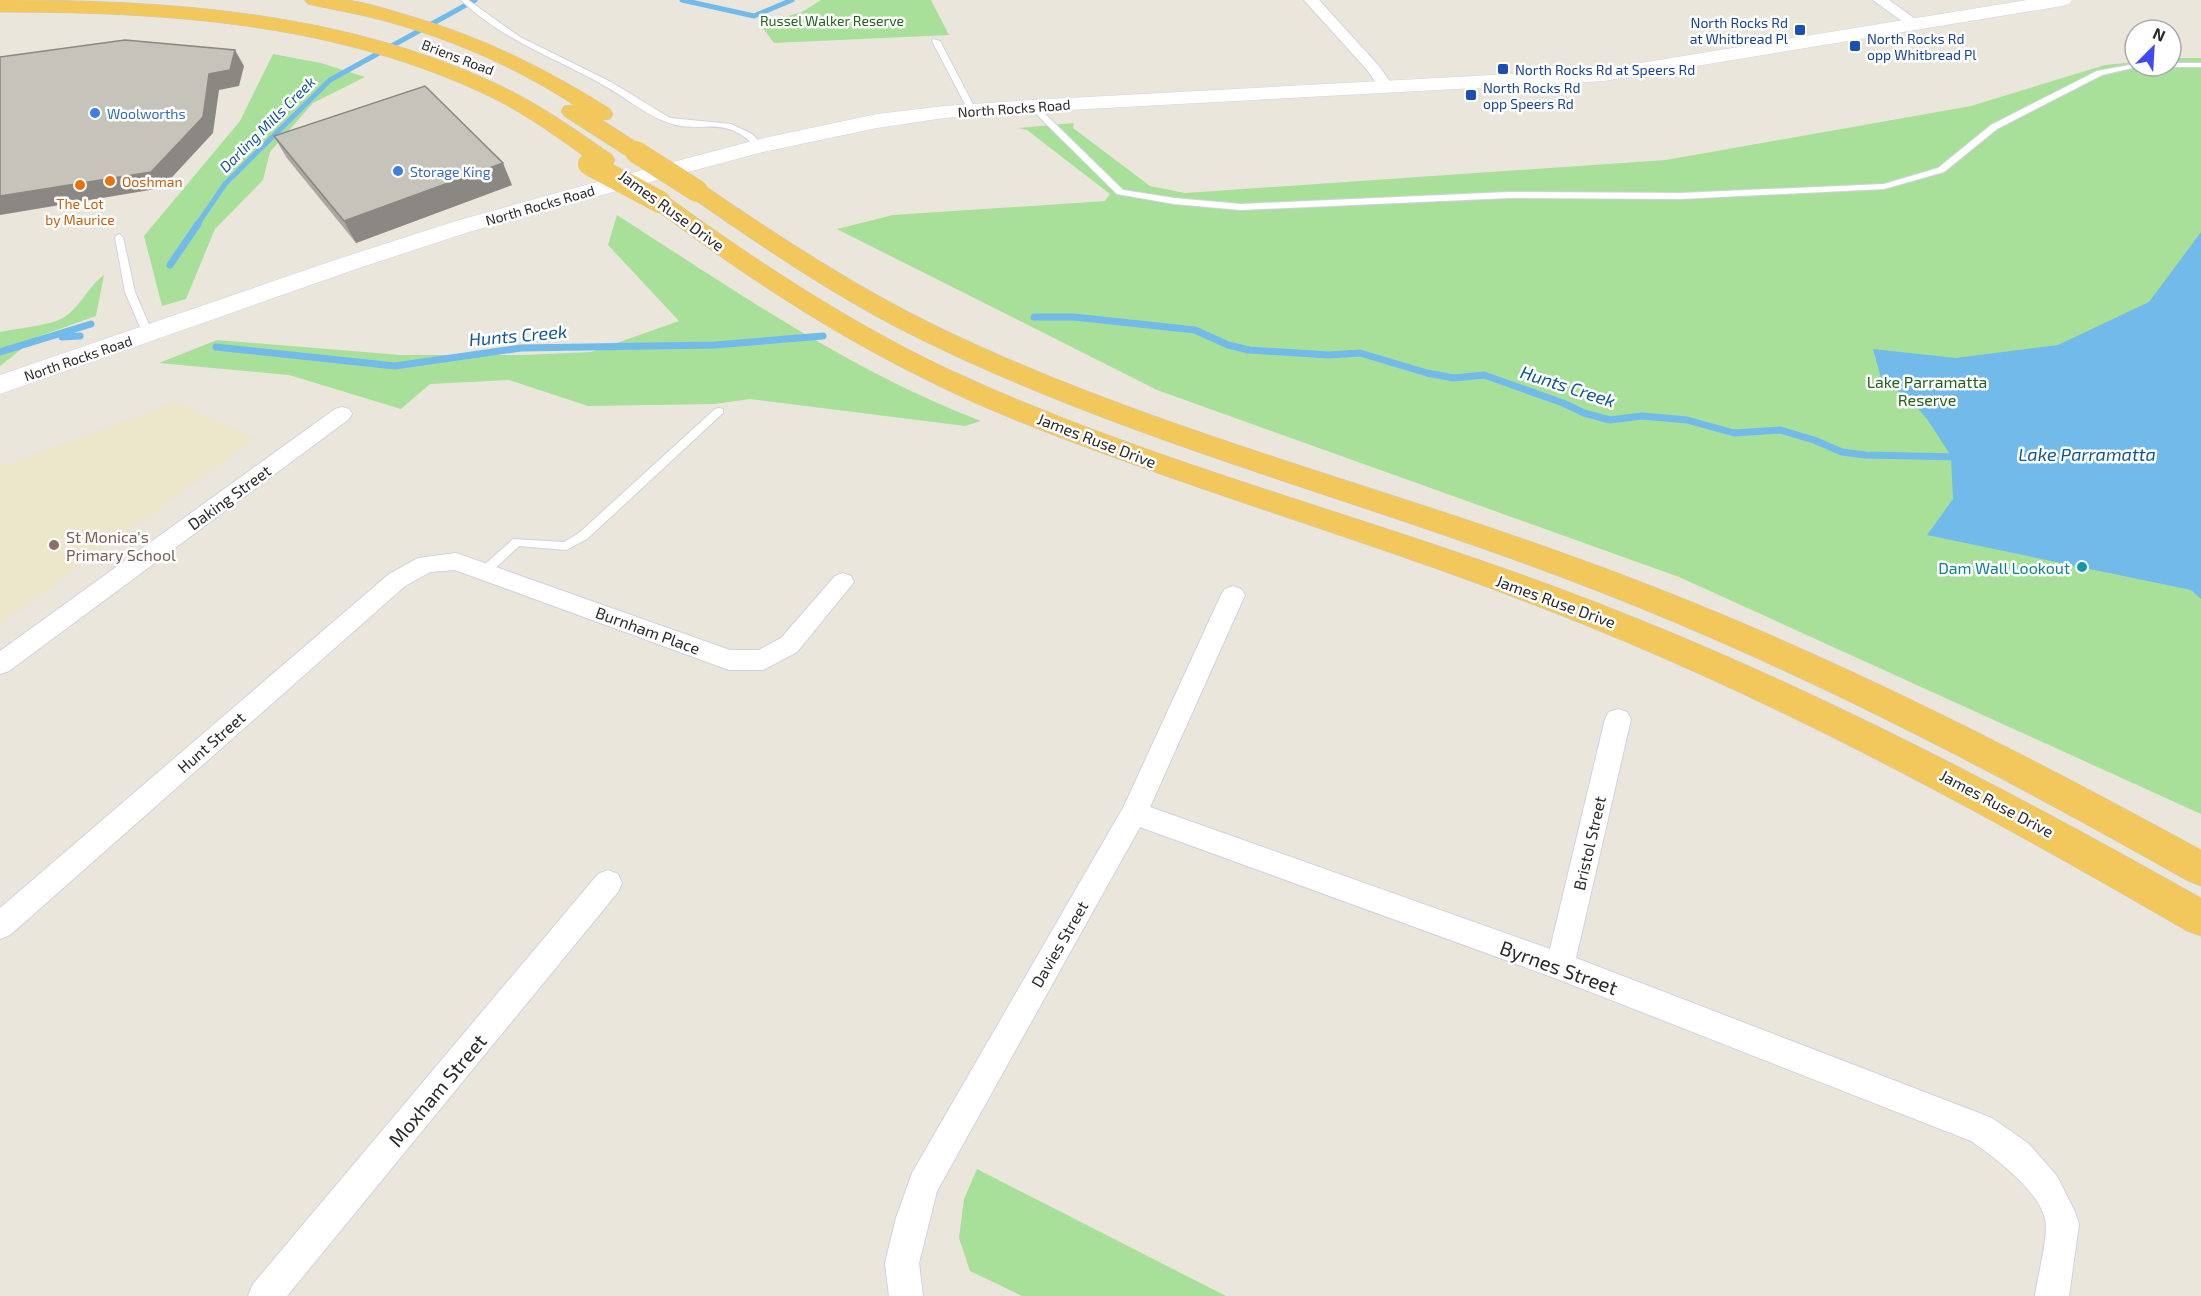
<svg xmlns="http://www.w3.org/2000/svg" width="2201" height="1296" viewBox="0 0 2201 1296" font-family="'Exo 2',sans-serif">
  <rect width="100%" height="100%" fill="#ebe6db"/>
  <path fill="#ece6cb" d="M176,402l79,37 -255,185v-157z"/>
  <path fill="#a8e099" d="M821,0h110l18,35 -175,8 -14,-19 42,-12z
    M273,54l48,9 44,14 -52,26 -43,49 -7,28 -48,49 -29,70 -24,7 -18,-70 96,-115z
    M2171,58h30v756l-522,-237 -522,-187 -320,-161 56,-14 212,-14 5,-7 -83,-64 -9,-2 56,-5 -1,5 77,58 35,7 481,-33 305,-54 134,-41 30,-3v4h36z
    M617,215c117,75 233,156 364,206l-16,5 -215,-27 -35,5 -127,2 -79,-26 -79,4 -29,25 -112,-34 -130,-12 58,-23 184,15h122l68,-3 88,-31 -71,-76z
    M104,275l-8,41 -59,21 -37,29v-34c15,-3 49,-7 61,-13 17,-8 27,-33 43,-44z
    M977,1169l249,127h-204l-52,-25 -11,-33 5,-39z"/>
  <path fill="#71baea" d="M2201,232v367l-10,-9 -264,-55 26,-36 -2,-43 -24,-37 -14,-16 -32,-25 -8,-29 83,9 102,-13 91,-43z"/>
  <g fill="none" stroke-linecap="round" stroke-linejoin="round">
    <path stroke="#71baea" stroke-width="5" d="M682,0l72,16 38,-16
      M197,225l28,-41 105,-104 145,-80"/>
    <path stroke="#71baea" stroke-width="7" d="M170,265l28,-41
      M1034,317h40l121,13 33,15 21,5 80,5 31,-2 67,20 27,5 30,-3 79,28 21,10 26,7 32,-4 45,4 47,13 46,-3 34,10 28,12 23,3 96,2
      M62,337l18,-1
      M216,347l179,19 126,-18 194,-3 108,-9
      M0,352l91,-28"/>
    <defs>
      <path id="service" d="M461,0h7l52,37 91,45 59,36 61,6 21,10 12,12 -7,2c-36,-37 -56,-11 -93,-27 -21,-8 -39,-24 -59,-35 -49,-28 -103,-46 -144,-86z
        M933,39l7,2 36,69 -1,2 -7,-2 -36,-69z
        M2171,63h30v4h-33l3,-1z
        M2135,64v2h6l-39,9 -105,54 -53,43 -60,17 -203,10 -172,-1 -268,12 -67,-6 -57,-10 -89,-88 7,-2 88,86 51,8 67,6 268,-12 172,1 203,-9 54,-16 53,-43 106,-54z
        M119,234l4,3 12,55 18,42 -2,2 -3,1 -5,-3 -18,-42 -10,-55z
        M719,408l4,1v4l-136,126 -21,11 -47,-4 -30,28h-8l-2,-3 2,-3 32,-29 51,3 15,-9 136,-124z"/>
      <path id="minor" d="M1304,0h15l59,65 16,22 -3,3h-10l-13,-19z
        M1873,0h16l33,24 -2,3h-10z
        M342,407l7,2 3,5 -3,5 -340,252 -9,3v-23l335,-242z
        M456,553l274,97h29l22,-12 54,-62 8,-3 8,3 3,6 -57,70 -34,18h-34l-274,-100 -25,2 -25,14 -395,349 -10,4v-31l389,-334 29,-16z
        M1233,586l8,3 4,6 -95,212 400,142 55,-230 4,-7 9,-3 9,3 4,7 -55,239 416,160 37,26 28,32 18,36 4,12 -10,72h-34c3,-21 11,-49 11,-70 0,-31 -52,-69 -75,-85l-411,-161 -420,-153 -203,364 -18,72 4,33h-34l-4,-33 11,-45 16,-45 212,-367 97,-211 4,-6z
        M608,870l10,4 4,9 -4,9 -331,404h-39l5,-12 345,-410z"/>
      <path id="secondary" d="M2027,0h45l-3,4 -7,2 -458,75 -572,31 -88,6 -67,10 -114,24 -176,47 -115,32 -113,37 -359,126v-19l341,-117 115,-37 115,-32 189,-50 117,-25 67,-8 88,-6 572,-31z"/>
      <path id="trunk" d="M0,0c173,0 351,12 509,90 36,18 70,42 103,65l3,5 -3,5 -8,2 -8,-2c-33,-24 -67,-49 -103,-67 -154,-75 -324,-86 -493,-86z
        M305,0c14,0 28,0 42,0 21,3 43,10 63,16 72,21 137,53 200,93l3,5 -3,5 -8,1 42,27 3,5 -3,5 -8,2 -8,-2 -64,-41 -3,-5 3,-5 10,-1c-58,-38 -123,-66 -189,-84 -25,-7 -51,-11 -77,-17z
        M697,184l8,2c75,51 151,101 233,141 203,98 424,153 636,230 218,78 424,182 627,293v36l-13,-5c-205,-116 -414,-225 -635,-307 -211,-79 -429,-135 -631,-234 -82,-40 -158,-92 -233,-144l-4,-5 4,-5z
        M660,195l8,2c90,65 182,126 282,173 196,91 407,143 608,218 224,83 435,193 643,310v38l-14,-5c-210,-122 -423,-238 -650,-325 -128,-50 -259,-90 -388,-136 -75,-27 -151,-54 -222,-90 -98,-48 -188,-108 -275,-173l-4,-5 4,-5z"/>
    </defs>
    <use href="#service" stroke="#d1d2e1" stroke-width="2"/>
    <use href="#minor" stroke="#d1d2e1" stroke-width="2"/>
    <use href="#secondary" stroke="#d1d2e1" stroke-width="1"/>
    <use href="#trunk" stroke="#c7c7c7" stroke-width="1"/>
    <use href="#service" fill="#fff" fill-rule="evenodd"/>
    <use href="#minor" fill="#fff" fill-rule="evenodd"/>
    <use href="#secondary" fill="#fff" fill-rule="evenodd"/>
    <use href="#trunk" fill="#f2c85c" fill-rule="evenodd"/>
    <defs>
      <path id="trunk-bridge" d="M636,152l61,39
        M589,164l71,38"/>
    </defs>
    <use href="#trunk-bridge" stroke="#c7c7c7" stroke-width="22" stroke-linecap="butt"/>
    <use href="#trunk-bridge" stroke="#f2c85c" stroke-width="22"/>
  </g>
  <path fill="#aaa8a1" d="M274,136l238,49 -156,58 -70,-86z"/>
  <path fill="#8b8883" d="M235,50l9,16 -5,20 -20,4 -6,43 -51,55 -162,27v-19z
    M503,163l9,22 -156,58 -12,-22z"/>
  <path fill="#c6c3bb" stroke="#8b8883" stroke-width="1.5" d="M125,40l110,10 -5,20 -21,4 -6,43 -52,55 -151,24v-139z
    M425,86l78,77 -159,58 -70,-85z"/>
  <g fill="#1a4fb4" stroke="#fff" stroke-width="2">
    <rect x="1794" y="24" width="12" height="12" rx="3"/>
    <rect x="1849" y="40" width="12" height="12" rx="3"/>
    <rect x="1497" y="63" width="12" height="12" rx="3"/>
    <rect x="1465" y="89" width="12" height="12" rx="3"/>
  </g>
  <g fill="#3f7fe0" stroke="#fff" stroke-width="2">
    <circle cx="95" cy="113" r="6"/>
    <circle cx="398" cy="171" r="6"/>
  </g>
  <g fill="#e8710a" stroke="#fff" stroke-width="2">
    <circle cx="110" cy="181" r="6"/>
    <circle cx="80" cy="185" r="6"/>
  </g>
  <circle fill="#8d6e63" stroke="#fff" stroke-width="2" cx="54" cy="545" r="6"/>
  <circle fill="#0f9aa8" stroke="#fff" stroke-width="2" cx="2082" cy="567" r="6"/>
  <g text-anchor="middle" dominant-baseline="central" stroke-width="5" stroke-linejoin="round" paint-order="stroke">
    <g font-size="14" fill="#22631c" stroke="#fff">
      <text x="832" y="20">Russel Walker Reserve</text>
    </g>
    <g font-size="14" fill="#164399" stroke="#fff" text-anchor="start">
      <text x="1788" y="22" text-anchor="end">North Rocks Rd<tspan x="1788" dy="16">at Whitbread Pl</tspan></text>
      <text x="1867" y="38">North Rocks Rd<tspan x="1867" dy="16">opp Whitbread Pl</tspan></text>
      <text x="1515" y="69">North Rocks Rd at Speers Rd</text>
      <text x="1483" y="87">North Rocks Rd<tspan x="1483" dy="16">opp Speers Rd</tspan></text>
    </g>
    <g font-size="14" fill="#292929" stroke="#fff">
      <text transform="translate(458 57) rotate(21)">Briens Road</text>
      <text transform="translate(1014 108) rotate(-4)">North Rocks Road</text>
      <text transform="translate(540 205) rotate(-16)">North Rocks Road</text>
      <text transform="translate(78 358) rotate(-19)">North Rocks Road</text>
    </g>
    <g font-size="14" fill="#366cbe" stroke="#fff" text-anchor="start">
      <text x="107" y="113">Woolworths</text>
      <text x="410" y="171">Storage King</text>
    </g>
    <g font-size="14" fill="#c56008" stroke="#fff" text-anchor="start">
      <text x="122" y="181">Ooshman</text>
      <text x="80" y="203" text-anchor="middle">The Lot<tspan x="80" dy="16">by Maurice</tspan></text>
    </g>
    <g font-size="15" font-style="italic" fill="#125694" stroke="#fff">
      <text transform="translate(267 124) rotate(-45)">Darling Mills Creek</text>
    </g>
    <g font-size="16" fill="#292929" stroke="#fff">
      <text transform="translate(672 210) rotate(36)">James Ruse Drive</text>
      <text transform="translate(1097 440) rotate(21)">James Ruse Drive</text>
      <text transform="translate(229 497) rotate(-36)">Daking Street</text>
      <text transform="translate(1556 601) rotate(20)">James Ruse Drive</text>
      <text transform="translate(648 630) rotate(20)">Burnham Place</text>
      <text transform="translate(211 742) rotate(-41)">Hunt Street</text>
      <text transform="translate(1997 803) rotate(28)">James Ruse Drive</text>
      <text transform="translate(1589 843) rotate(-77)">Bristol Street</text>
      <text transform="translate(1059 944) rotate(-60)">Davies Street</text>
    </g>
    <g font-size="16" fill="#22631c" stroke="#fff">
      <text x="1927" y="381">Lake Parramatta<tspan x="1927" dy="18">Reserve</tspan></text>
    </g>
    <g font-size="16" fill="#785e54" stroke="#fff" text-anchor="start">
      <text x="66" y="536">St Monica's<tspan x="66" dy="18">Primary School</tspan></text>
    </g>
    <g font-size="16" fill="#0d838f" stroke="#fff" text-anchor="end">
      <text x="2070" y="567">Dam Wall Lookout</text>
    </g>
    <g font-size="18" font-style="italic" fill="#125694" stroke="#fff">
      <text transform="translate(518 335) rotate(-5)">Hunts Creek</text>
      <text transform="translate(1568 386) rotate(18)">Hunts Creek</text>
      <text x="2087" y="454">Lake Parramatta</text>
    </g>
    <g font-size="20" fill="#292929" stroke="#fff">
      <text transform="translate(1559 967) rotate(20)">Byrnes Street</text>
      <text transform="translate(437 1090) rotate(-50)">Moxham Street</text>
    </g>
  </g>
  <g transform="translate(2153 48) rotate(24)"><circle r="28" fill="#ffffff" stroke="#a9a9a9" stroke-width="1.5"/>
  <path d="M0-4.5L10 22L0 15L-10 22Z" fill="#404af3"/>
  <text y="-9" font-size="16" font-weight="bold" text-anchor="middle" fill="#292929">N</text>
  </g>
</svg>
